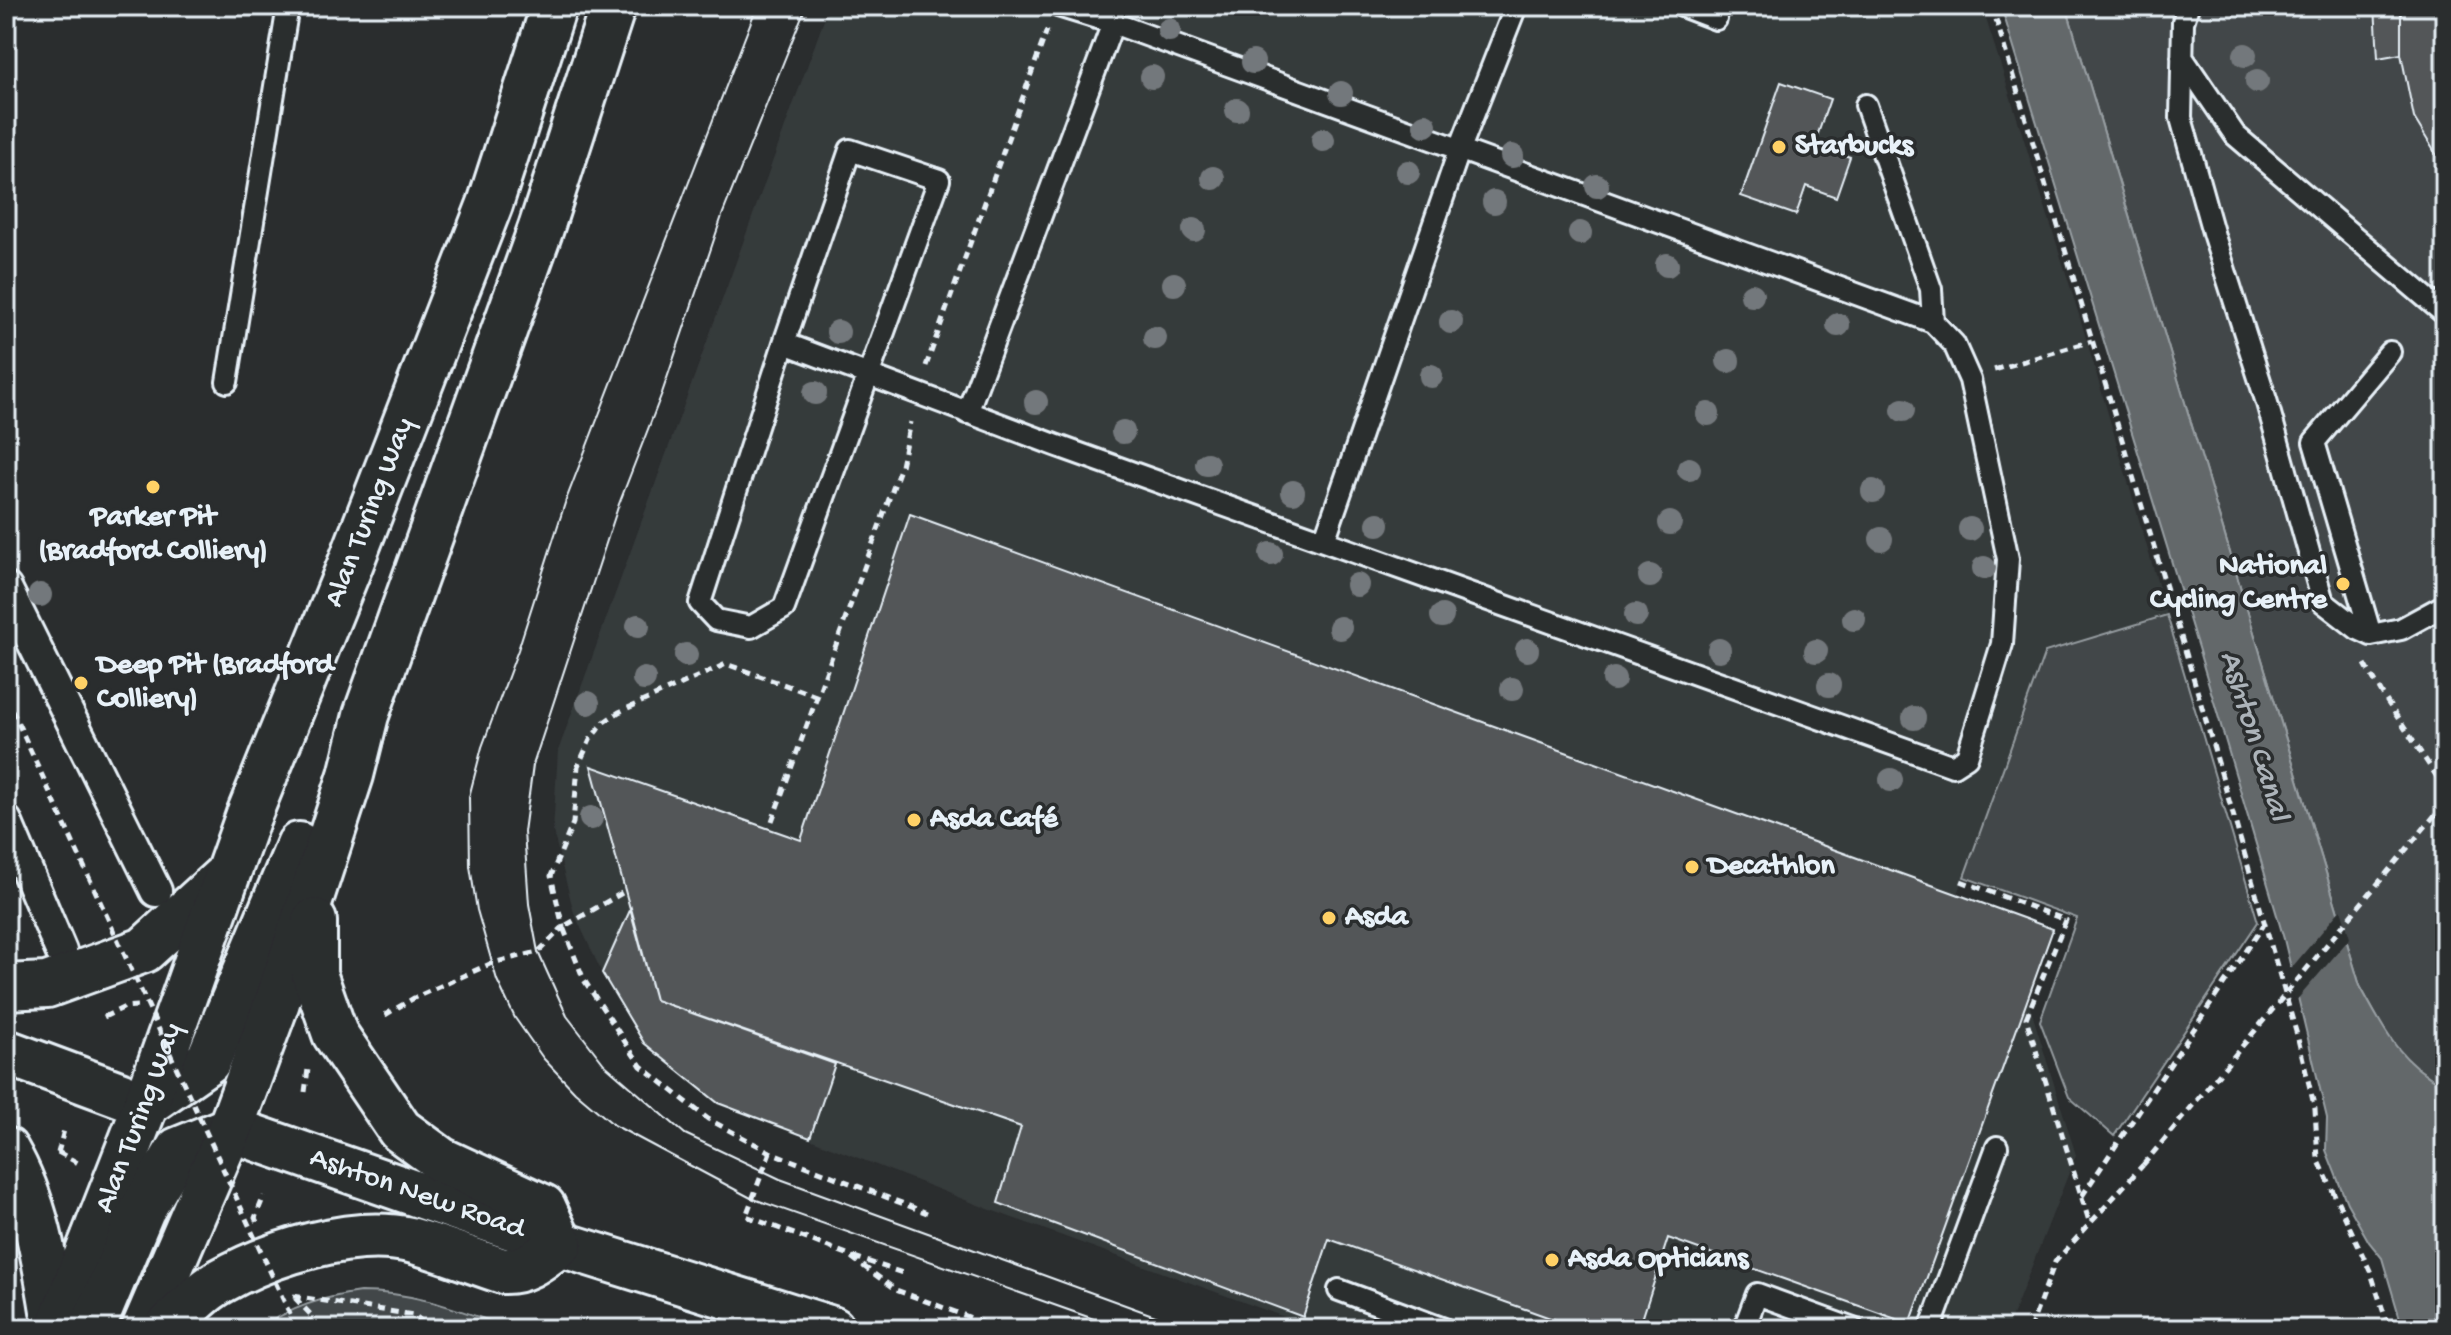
<svg xmlns="http://www.w3.org/2000/svg" width="2451" height="1335" viewBox="0 0 2451 1335" font-family="'Gochi Hand',sans-serif">
  <rect width="100%" height="100%" fill="#2a2d2e"/>
  <filter id="ink" filterUnits="userSpaceOnUse"><feTurbulence type="fractalNoise" baseFrequency=".0125" numOctaves="2"/><feDisplacementMap in="SourceGraphic" scale="16" xChannelSelector="R" yChannelSelector="G"/><feConvolveMatrix kernelMatrix="1 2 1 2 8 2 1 2 1" color-interpolation-filters="sRGB"/></filter>
  <g filter="url(#ink)">
    <path fill="#363a3b" d="M829,6h1153l98,312 87,297 -122,37 -88,245 70,100 49,158 -69,174h-210l-24,-10 -4,10h-452l-326,-119 -273,-107 -74,-60 -42,-70 -28,-60 -21,-82 5,-80z"/>
    <path fill="#424648" stroke="#959ca0" stroke-width="2" d="M2066,6h379v1052l-11,22 -27,-19 -19,-24 -28,-51z
      M2167,615l91,307 -144,214 -45,-39 -29,-76 37,-103 -113,-41 81,-225z
      M6,1209c14,44 13,75 4,120h-4z
      M360,1292c57,0 99,18 152,37h-253c32,-22 64,-32 101,-37z"/>
    <path fill="#63686b" stroke="#989fa3" stroke-width="2" d="M2001,6h65l294,980c25,46 38,74 85,101v242h-42l-21,-71 -13,-16 -22,-39 -21,-53 1,-32 -43,-179 -85,-288z"/>
    <path fill="#2a2d2e" d="M2341,909l9,29 -55,64 -7,-30z"/>
    <path fill="#535759" stroke="#e8f1f8" stroke-width="2" d="M2375,6h26v48l-23,4z
      M2401,6h44v163l-31,-51 -13,-64z
      M1781,82l49,17 -16,46 36,12 -14,40 -30,-11 -10,29 -55,-19z
      M910,514l1143,415 -143,395 -242,-86 -29,91h-58l-252,-90 -26,78 -305,-114 23,-76 -366,-127 -64,-234 210,74z
      M631,908l24,92 180,64 -25,74 -92,-35 -74,-60 -42,-70z"/>
    <g fill="none" stroke-linecap="round" stroke-linejoin="round">
      <defs>
        <path id="service" d="M1682,6l34,13
          M2188,6l-5,16 -2,96 33,118 53,167 56,199 35,27 13,6 30,-6 44,-24
          M2182,57l53,78 210,179
          M1866,105l65,184 2,33
          M850,150l89,30 -155,428 -33,19 -35,-7 -16,-17 84,-260z
          M784,343l271,102 898,321 14,-9 35,-113 6,-85 -38,-179 -16,-36 -21,-22 -820,-299 -55,-17
          M227,382l61,-376
          M967,413l146,-390
          M1324,541l135,-390 57,-145
          M2371,635l-57,-193 76,-90
          M1339,1290l105,39
          M1744,1329l13,-35 96,35
          M1930,1329l67,-182"/>
        <path id="pedestrian" d="M6,588l150,303
          M6,821l55,130"/>
        <g id="primary">
          <path d="M6,1052l140,52"/>
          <path id="s1" d="M230,1129l330,115 272,85"/>
        </g>
        <g id="trunk">
          <path d="M6,987l41,-2 97,-35 78,-71"/>
          <path d="M146,1104l62,-43 91,-216"/>
          <path d="M6,1150c32,55 40,117 50,179"/>
          <path id="s2" d="M58,1329l88,-225 102,-287 102,-252 140,-361 64,-198"/>
          <path d="M92,1329l50,-119 36,-60 52,-21"/>
          <path d="M144,1329l86,-200 47,-127 74,-227 15,-60 175,-487 72,-222"/>
          <path d="M166,1329c16,-16 35,-37 55,-48 50,-28 132,-54 189,-41 31,8 62,21 93,31 23,1 39,-14 57,-27l-17,-37 -102,-47 -41,-30 -65,-96 -21,-60v-53"/>
        </g>
      </defs>
      <use href="#service" stroke="#e8f1f8" stroke-width="26"/>
      <use href="#pedestrian" stroke="#e8f1f8" stroke-width="36"/>
      <use href="#primary" stroke="#e8f1f8" stroke-width="50"/>
      <use href="#trunk" stroke="#e8f1f8" stroke-width="50"/>
      <path stroke="#e8f1f8" stroke-width="5" stroke-dasharray="8 6" stroke-linecap="butt" d="M1992,6l205,684 100,345 18,74 3,50 53,114 18,56
        M926,366l121,-336
        M1994,370l98,-29
        M2365,664l19,33 61,92
        M772,821l129,-355 9,-44
        M1961,881l105,39 -40,98 63,203
        M622,893l-59,34 21,53 57,86 67,53 62,33 157,61
        M385,1015l29,-17 78,-35 46,-11 25,-25 -12,-51 22,-53 5,-57 13,-28 13,-16 15,-10 107,-48 93,33
        M104,1017l21,-10 12,-1
        M305,1092l3,-23
        M58,1152l20,11
        M770,1152l-24,64 101,38 49,36 105,39
        M58,1153l6,-23
        M2082,1196l183,-273
        M257,1222l-2,-4 9,-22
        M854,1257l52,17
        M293,1296l121,19 17,14
        M295,1298l17,18 -5,13
        M1232,1326l10,3
        M292,1329l2,-6
        M325,1329h3
        M2030,1329l25,-67 88,-97"/>
      <use href="#service" stroke="#2a2d2e" stroke-width="20"/>
      <use href="#pedestrian" stroke="#2a2d2e" stroke-width="30"/>
      <use href="#primary" stroke="#2a2d2e" stroke-width="44"/>
      <use href="#trunk" stroke="#2a2d2e" stroke-width="44"/>
      <path stroke="#e8f1f8" stroke-width="2" d="M757,6l-191,494 -48,150 -36,97 -13,50 1,69 7,44 20,70 18,38 28,40 32,34 39,33 137,73 371,131
        M806,6l-83,207 -61,180 -43,111 -86,261 -9,67 5,72 9,48 29,64 37,48 81,70 95,45 411,150"/>
      <path stroke="#e8f1f8" stroke-width="5" stroke-dasharray="8 6" stroke-linecap="butt" d="M6,697l288,626 31,6
        M2143,1165l302,-362"/>
    </g>
    <g fill="#73787b">
      <circle cx="1169" cy="30" r="12"/>
      <circle cx="2245" cy="55" r="12"/>
      <circle cx="1253" cy="62" r="12"/>
      <circle cx="1152" cy="77" r="12"/>
      <circle cx="2257" cy="81" r="12"/>
      <circle cx="1341" cy="93" r="12"/>
      <circle cx="1237" cy="110" r="12"/>
      <circle cx="1425" cy="125" r="12"/>
      <circle cx="1323" cy="140" r="12"/>
      <circle cx="1512" cy="156" r="12"/>
      <circle cx="1408" cy="172" r="12"/>
      <circle cx="1213" cy="178" r="12"/>
      <circle cx="1597" cy="186" r="12"/>
      <circle cx="1494" cy="202" r="12"/>
      <circle cx="1194" cy="230" r="12"/>
      <circle cx="1580" cy="233" r="12"/>
      <circle cx="1667" cy="265" r="12"/>
      <circle cx="1174" cy="284" r="12"/>
      <circle cx="1752" cy="295" r="12"/>
      <circle cx="1451" cy="322" r="12"/>
      <circle cx="1838" cy="325" r="12"/>
      <circle cx="838" cy="332" r="12"/>
      <circle cx="1155" cy="338" r="12"/>
      <circle cx="1728" cy="361" r="12"/>
      <circle cx="1431" cy="376" r="12"/>
      <circle cx="815" cy="393" r="12"/>
      <circle cx="1036" cy="402" r="12"/>
      <circle cx="1903" cy="410" r="12"/>
      <circle cx="1708" cy="414" r="12"/>
      <circle cx="1123" cy="432" r="12"/>
      <circle cx="1207" cy="464" r="12"/>
      <circle cx="1689" cy="469" r="12"/>
      <circle cx="1873" cy="491" r="12"/>
      <circle cx="1293" cy="492" r="12"/>
      <circle cx="1670" cy="523" r="12"/>
      <circle cx="1378" cy="524" r="12"/>
      <circle cx="1970" cy="529" r="12"/>
      <circle cx="1881" cy="539" r="12"/>
      <circle cx="1271" cy="554" r="12"/>
      <circle cx="1984" cy="568" r="12"/>
      <circle cx="1650" cy="576" r="12"/>
      <circle cx="1357" cy="585" r="12"/>
      <circle cx="40" cy="595" r="12"/>
      <circle cx="1636" cy="615" r="12"/>
      <circle cx="1442" cy="616" r="12"/>
      <circle cx="1854" cy="619" r="12"/>
      <circle cx="638" cy="626" r="12"/>
      <circle cx="1340" cy="628" r="12"/>
      <circle cx="1527" cy="650" r="12"/>
      <circle cx="1719" cy="650" r="12"/>
      <circle cx="1816" cy="651" r="12"/>
      <circle cx="686" cy="655" r="12"/>
      <circle cx="644" cy="679" r="12"/>
      <circle cx="1614" cy="679" r="12"/>
      <circle cx="1829" cy="685" r="12"/>
      <circle cx="1512" cy="689" r="12"/>
      <circle cx="588" cy="703" r="12"/>
      <circle cx="1914" cy="718" r="12"/>
      <circle cx="1891" cy="780" r="12"/>
      <circle cx="591" cy="818" r="12"/>
    </g>
  </g>
  <g fill="#ffd166" stroke="#2a2d2e" stroke-width="3">
    <circle cx="1779" cy="147" r="8"/>
    <circle cx="153" cy="487" r="8"/>
    <circle cx="2343" cy="584" r="8"/>
    <circle cx="81" cy="683" r="8"/>
    <circle cx="914" cy="820" r="8"/>
    <circle cx="1692" cy="867" r="8"/>
    <circle cx="1329" cy="918" r="8"/>
    <circle cx="1552" cy="1260" r="8"/>
  </g>
  <g text-anchor="middle" dominant-baseline="central" stroke-width="7" stroke-linejoin="round" paint-order="stroke">
    <g font-size="30" font-weight="bold" fill="#e8f1f8" stroke="#2a2d2e" text-anchor="start">
      <text x="1795" y="147">Starbucks</text>
      <text x="153" y="518" text-anchor="middle">Parker Pit<tspan x="153" dy="34">(Bradford Colliery)</tspan></text>
      <text x="2327" y="567" text-anchor="end">National<tspan x="2327" dy="34">Cycling Centre</tspan></text>
      <text x="97" y="666">Deep Pit (Bradford<tspan x="97" dy="34">Colliery)</tspan></text>
      <text x="930" y="820">Asda Café</text>
      <text x="1708" y="867">Decathlon</text>
      <text x="1345" y="918">Asda</text>
      <text x="1568" y="1260">Asda Opticians</text>
    </g>
    <g font-size="30" fill="#e8f1f8" stroke="#2a2d2e">
      <text stroke="none"><textPath href="#s2" startOffset="874">Alan Turing Way</textPath></text>
      <text stroke="none"><textPath href="#s2" startOffset="226">Alan Turing Way</textPath></text>
      <text stroke="none"><textPath href="#s1" startOffset="198">Ashton New Road</textPath></text>
    </g>
    <g font-size="32" font-style="italic" fill="#acb3b9" stroke="#2a2d2e">
      <text transform="translate(2253 736) rotate(73)">Ashton Canal</text>
    </g>
  </g>
  <rect width="2451" height="1335" fill="none" stroke="#2a2d2e" stroke-width="32"/>
  <rect x="16" y="16" width="2419" height="1303" fill="none" stroke="#e8f1f8" stroke-width="3" filter="url(#ink)"/>
</svg>
